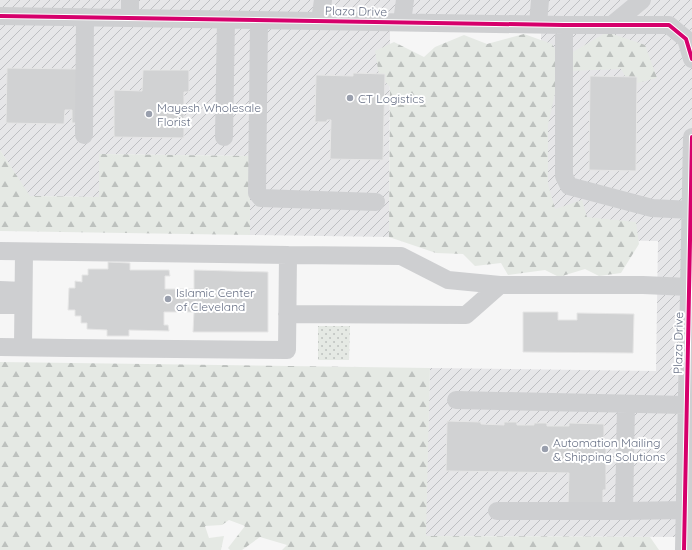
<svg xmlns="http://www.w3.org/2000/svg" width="692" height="550" viewBox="0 0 692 550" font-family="Quicksand,sans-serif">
  <defs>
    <pattern id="industrial-furrows" width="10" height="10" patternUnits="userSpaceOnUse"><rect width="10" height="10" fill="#e6e6e8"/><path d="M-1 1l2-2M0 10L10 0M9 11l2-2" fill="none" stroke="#bebfc2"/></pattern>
    <pattern id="forest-firs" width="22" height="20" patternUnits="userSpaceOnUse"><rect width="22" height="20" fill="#e5e9e4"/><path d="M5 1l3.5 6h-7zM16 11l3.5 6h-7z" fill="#bdc1be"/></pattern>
    <pattern id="park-dots" width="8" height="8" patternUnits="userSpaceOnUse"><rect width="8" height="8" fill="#e5e9e4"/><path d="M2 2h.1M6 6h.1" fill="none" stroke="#bdc1be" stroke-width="1.8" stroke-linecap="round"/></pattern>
  </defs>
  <rect width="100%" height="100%" fill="#f6f6f6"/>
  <path fill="url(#industrial-furrows)" d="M0,0h692v392l-11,145 -256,-1 5,-168 226,3 2,-130 -117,-2v-206l-151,-3 -1,207 -139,-2v-79l-151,-2v43l-70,-1 -29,-46z"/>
  <path fill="url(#forest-firs)" d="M607,32l38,13 12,33 -27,7 -9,-16 -50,2v-18z
    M524,34l28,10 10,18 -14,63v59l7,25 27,-9 5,17 49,5 3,22 -18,29 -22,3 -14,-7 -26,8 -14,-7 -37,5 -7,-12 -26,3 -12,-12 -27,-1 -47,-16 1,-150 -11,-12 -4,-24 19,-9 30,15 11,-10 29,-12 23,9z
    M0,150l30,46 69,1v-43l151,2v79l-250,-4z
    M0,362l430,6 -4,168 224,1 9,13h-377l5,-5 -27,-8 -18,13h-12l-2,-2 17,-22 -16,-6 -7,5 -17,1 4,12 15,-2 -3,14h-221z"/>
  <path fill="url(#park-dots)" d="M318,326h32l-1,34h-31z"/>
  <path fill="#d1d2d3" stroke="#e6e6e6" d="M7,68l73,1 -1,54h-7v-13h-7l-1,14 -58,-1z
    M143,70h46v22h-5v46l-70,-1v-47l28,1z
    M353,73l32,1 -2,86 -53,-1 1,-39h-4v2h-12l1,-47 37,1z
    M590,76l47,1 -1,94 -47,-1z
    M108,262l22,1v7h39l1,6h-5v13h29v-19l74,2v60h-75l1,-20h-30v13h4l1,6 -40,-1v6h-22v-6l-20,-1v-6h-6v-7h-6v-6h-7l1,-22h6v-7l7,1v-7h6v-6h20z
    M523,312h35v8h19v-7l57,1 -1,39 -110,-1z
    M447,421l34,1v2l23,1v-3h13v3h17v-2h13v3h22v-3l35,1v17h2v49h-3v16l-35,-1 1,-32 -123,-2z"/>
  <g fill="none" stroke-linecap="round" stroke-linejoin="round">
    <path stroke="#cecfd1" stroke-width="18" d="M0,16l564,9h105l17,14 6,20
      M130,18v-18
      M259,20l-2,173 4,5 115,4
      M320,21l3,-21
      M402,22l3,-22
      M538,24l2,-24
      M613,24l29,-24
      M564,25v151l5,10 83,22 39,2
      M84,135l1,-118
      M224,137l2,-118
      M0,251l288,4 -1,95 -219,-2 -68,-1
      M288,255l113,1 47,24 52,5h143l47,2
      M0,290l23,1
      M0,305h23
      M287,314l179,1 34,-30
      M23,347l1,-95
      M456,400l231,5
      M497,511h127l2,-107
      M624,511l61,-1
      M684,550l8,-413"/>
    <defs>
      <path id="cycleway" d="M0,16l564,9h105l17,14 6,20
        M684,550l8,-413"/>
    </defs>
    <use href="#cycleway" stroke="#fff" stroke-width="6"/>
    <use href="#cycleway" stroke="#d6006c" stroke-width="4"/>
  </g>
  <g fill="#999fad" stroke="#fff" stroke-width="1.5">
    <circle cx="350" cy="98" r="4"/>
    <circle cx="149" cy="114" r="4"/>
    <circle cx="168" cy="299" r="4"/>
    <circle cx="545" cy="449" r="4"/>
  </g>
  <g text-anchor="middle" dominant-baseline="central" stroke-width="4" stroke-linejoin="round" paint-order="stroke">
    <g font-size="12" fill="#677085" stroke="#fff">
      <text transform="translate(356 11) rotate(1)">Plaza Drive</text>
      <text transform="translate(678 343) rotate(-89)">Plaza Drive</text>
    </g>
    <g font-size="12" fill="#677085" stroke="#fff" text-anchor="start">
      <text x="358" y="98">CT Logistics</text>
      <text x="157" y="107">Mayesh Wholesale<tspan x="157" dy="14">Florist</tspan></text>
      <text x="176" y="292">Islamic Center<tspan x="176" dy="14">of Cleveland</tspan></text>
      <text x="553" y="442">Automation Mailing<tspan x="553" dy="14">&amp; Shipping Solutions</tspan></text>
    </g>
  </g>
</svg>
